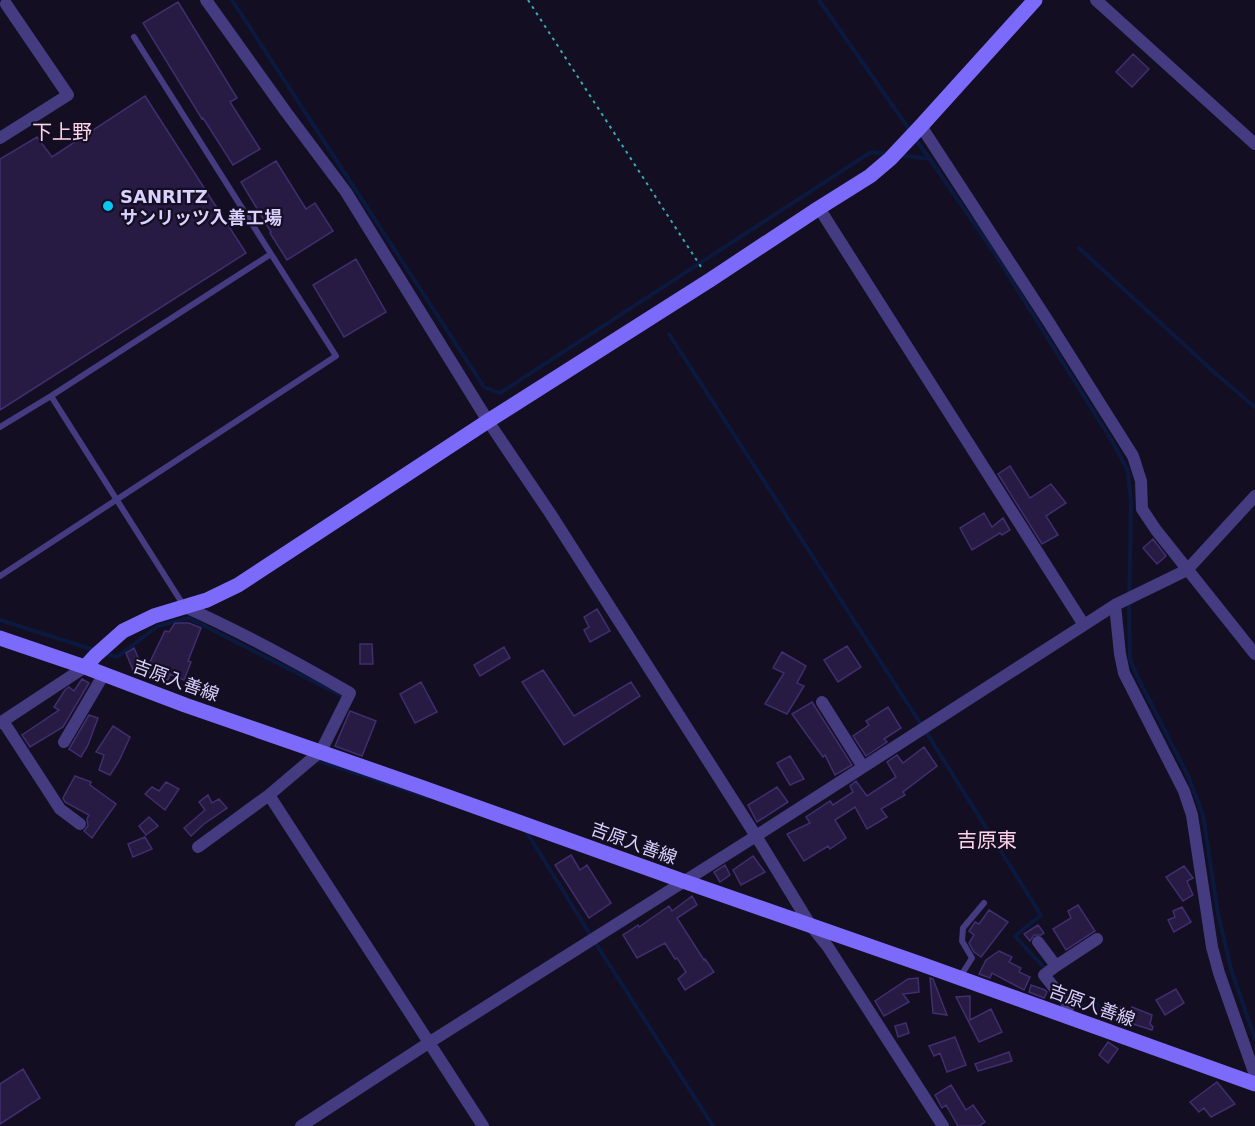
<svg xmlns="http://www.w3.org/2000/svg" width="1255" height="1126" viewBox="0 0 1255 1126" font-family="'DejaVu Sans','Noto Sans JP',sans-serif">
  <rect width="100%" height="100%" fill="#140e22"/>
  <g fill="none" stroke-linecap="round" stroke-linejoin="round">
    <path stroke="#0b193f" stroke-width="4" d="M232,0l252,387 16,6 371,-241 17,2
      M819,0l92,132
      M915,139l15,20
      M898,155l32,4 69,101 113,181 16,30 3,32 -2,110 1,46 7,17 51,100 15,39 15,99 13,55 24,70
      M1079,248l136,125 40,34
      M669,334l257,398 115,183 -26,21 32,35
      M0,620l94,30
      M104,653l13,4 41,-31 31,-8 155,79
      M321,757l-2,4 109,36
      M526,831l72,116 115,179
      M1064,990l15,17 17,-4 9,15"/>
  </g>
  <path fill="#271b43" stroke="#402e6e" stroke-width="1.5" d="M178,2l59,96 -7,4 30,47 -27,16 -30,-47 -1,1 -59,-96z
    M1133,54l16,15 -17,18 -16,-15z
    M145,96l101,157 -246,157v-251l37,-22 15,20z
    M276,161l30,48 9,-6 18,28 -46,29 -17,-27 1,-1 -30,-50z
    M356,259l30,53 -42,25 -31,-52z
    M1010,466l20,32 21,-14 15,19 -20,13 12,19 -16,9 -44,-70z
    M984,513l8,14 11,-9 7,12 -8,5 -2,-2 -28,17 -12,-22z
    M1153,539l13,17 -9,8 -14,-16z
    M597,609l13,22 -20,11 -6,-12 5,-3 -5,-10z
    M175,623h14l12,5 -13,33 3,1 -7,18 -14,-6 -2,6 -19,-7 3,-10 -3,1 16,-33 4,1z
    M360,644h12l1,20h-13z
    M847,646l14,21 -23,15 -14,-22z
    M504,647l6,11 -30,18 -6,-11z
    M134,648l8,19 -9,3 -7,-17z
    M782,652l24,14 -9,17 7,3 -17,28 -22,-10 19,-31 -11,-5z
    M543,670l31,46 57,-34 9,14 -76,49 -42,-63z
    M82,679l7,4 -26,44 -33,20 -8,-12 37,-25 -5,-3 11,-17 4,-3 5,4z
    M421,682l16,30 -22,11 -15,-29z
    M812,702l40,63 -17,10 -10,-20 -2,2 -31,-43z
    M888,707l13,21 -17,11 3,3 -21,14 -13,-20 16,-11 -3,-4z
    M350,711l26,10 -14,35 -27,-10z
    M89,715l9,3 -10,27 -7,12 -12,-8z
    M113,726l17,11 -11,24 -9,14 -11,-5 5,-15 -8,-3z
    M924,747l13,19 -34,26 2,3 -24,14 6,8 -20,12 -12,-22 -20,13 11,18 -16,11 -2,-3 -24,15 -17,-27 23,-11 -4,-6 24,-16 3,4 20,-13 -3,-6 6,-5 11,15 29,-19 -9,-15 10,-7 6,8z
    M790,756l14,23 -14,6 -13,-22z
    M75,776l16,6 -1,3 26,19 -24,34 -8,-7 4,-5 -1,-7 2,-4 -24,-13 -2,-4z
    M166,782l13,7 -14,21 -20,-16 7,-7 7,4z
    M777,787l11,15 -31,20 -9,-17z
    M208,795l4,8 7,-4 8,9 -23,16 -13,12 -7,-8 21,-18 -6,-8z
    M149,817l9,9 -12,9 -7,-9z
    M145,837l7,12 -19,8 -5,-13z
    M571,855l9,15 7,-5 24,38 -22,15 -34,-53z
    M753,856l12,16 -24,13 -8,-15z
    M725,865l5,10 -10,7 -6,-10z
    M1184,866l9,12 -6,3 6,14 -10,6 -17,-24z
    M692,896l5,9 -20,13 27,42 1,-1 9,13 -29,18 -7,-11 8,-7 -9,-14 -2,1 -10,-16 -28,15 -14,-23 15,-10 1,2 30,-21 3,5z
    M1078,905l17,26 -29,19 -13,-21 18,-11 -3,-7z
    M1182,907l9,15 -17,10 -6,-12 7,-3 -2,-6z
    M989,910l19,12 -27,35 -7,-5 -5,-9 5,-8 -5,-4 6,-9 4,2z
    M1038,925l6,8 -3,2h-7l-4,6 -6,-7z
    M999,951l13,6 -3,5 12,6 -2,4 11,5 -6,13 -32,-17 -2,5 -11,-4 7,-14z
    M918,978l1,14 -16,2 6,8 -25,14 -9,-15 33,-22z
    M930,978l3,1 14,36 -14,-2z
    M1031,985l14,5 2,2 -3,6 -15,-6z
    M1176,989l8,14 -19,12 -9,-15z
    M970,996v24l21,-11 11,23 -23,10 -23,-45z
    M1120,1007l10,5 2,-5 20,8 -2,9 3,3 -1,3 -38,-12z
    M906,1023l3,10 -11,4 -3,-11z
    M955,1037l11,28 -19,7 -7,-19 -6,3 -5,-10z
    M1108,1042l10,7 -10,14 -9,-8z
    M1009,1052l3,9 -34,10 -3,-7z
    M23,1069l17,29 -40,26v-40z
    M1217,1082l18,22 -24,13 -7,-9 -5,4 -9,-10z
    M951,1085l15,25 7,-5 12,17 -6,4h-21l-12,-21 -4,3 -7,-13z"/>
  <g fill="none" stroke-linecap="round" stroke-linejoin="round">
    <path stroke="#32adb1" stroke-width="2" stroke-dasharray="3 4.5" stroke-linecap="butt" d="M528,0l175,270"/>
    <path stroke="#443b80" stroke-width="6" d="M134,37l137,217
      M51,396l133,210
      M0,427l51,-31 220,-142 65,102 -336,220
      M960,977l12,-19 -10,-17 1,-13 21,-25"/>
    <path stroke="#443b80" stroke-width="12" d="M206,0l80,112 60,80 142,229 62,92 206,323 55,90 17,21 115,179
      M1096,0l159,144
      M921,126l127,195 85,135 8,25 1,28 14,21 99,124
      M0,138l68,-43 -62,-91
      M819,208l265,417
      M1115,605l5,49 4,19 60,118 8,24 20,132 7,26 36,102
      M185,607c57,25 111,55 165,86l-29,58 -52,44 214,331
      M822,702l41,65
      M3,721l57,88 20,15
      M0,723l85,-56
      M64,742l40,-68
      M198,847l71,-52
      M1038,942l18,24 -12,9 24,30 -1,12
      M1056,966l41,-27
      M301,1126l129,-84 326,-206 328,-211 31,-20 72,-35 68,-74"/>
    <path stroke="#7c6bfb" stroke-width="15" d="M0,638l85,29 100,38 233,81 265,95 238,83 334,120
      M85,667l11,-12 27,-24 31,-15 53,-16 31,-15 250,-164 222,-141 109,-72 51,-32 20,-17 31,-33 114,-126"/>
  </g>
  <circle fill="#07c7f4" stroke="#140e22" stroke-width="2" cx="108" cy="206" r="6"/>
  <g text-anchor="middle" dominant-baseline="central" stroke-width="4.5" stroke-linejoin="round" paint-order="stroke">
    <g font-size="18" font-weight="bold" fill="#dad1fe" stroke="#140e22" text-anchor="start">
      <text x="120" y="196">SANRITZ<tspan x="120" dy="21">サンリッツ入善工場</tspan></text>
    </g>
    <g font-size="18" fill="#dad1fe" stroke="#140e22">
      <text transform="translate(176 680) rotate(20)">吉原入善線</text>
      <text transform="translate(634 843) rotate(20)">吉原入善線</text>
      <text transform="translate(1092 1005) rotate(20)">吉原入善線</text>
    </g>
    <g font-size="20" fill="#fed3ea" stroke="#140e22">
      <text x="62" y="132">下上野</text>
      <text x="987" y="840">吉原東</text>
    </g>
  </g>
</svg>
